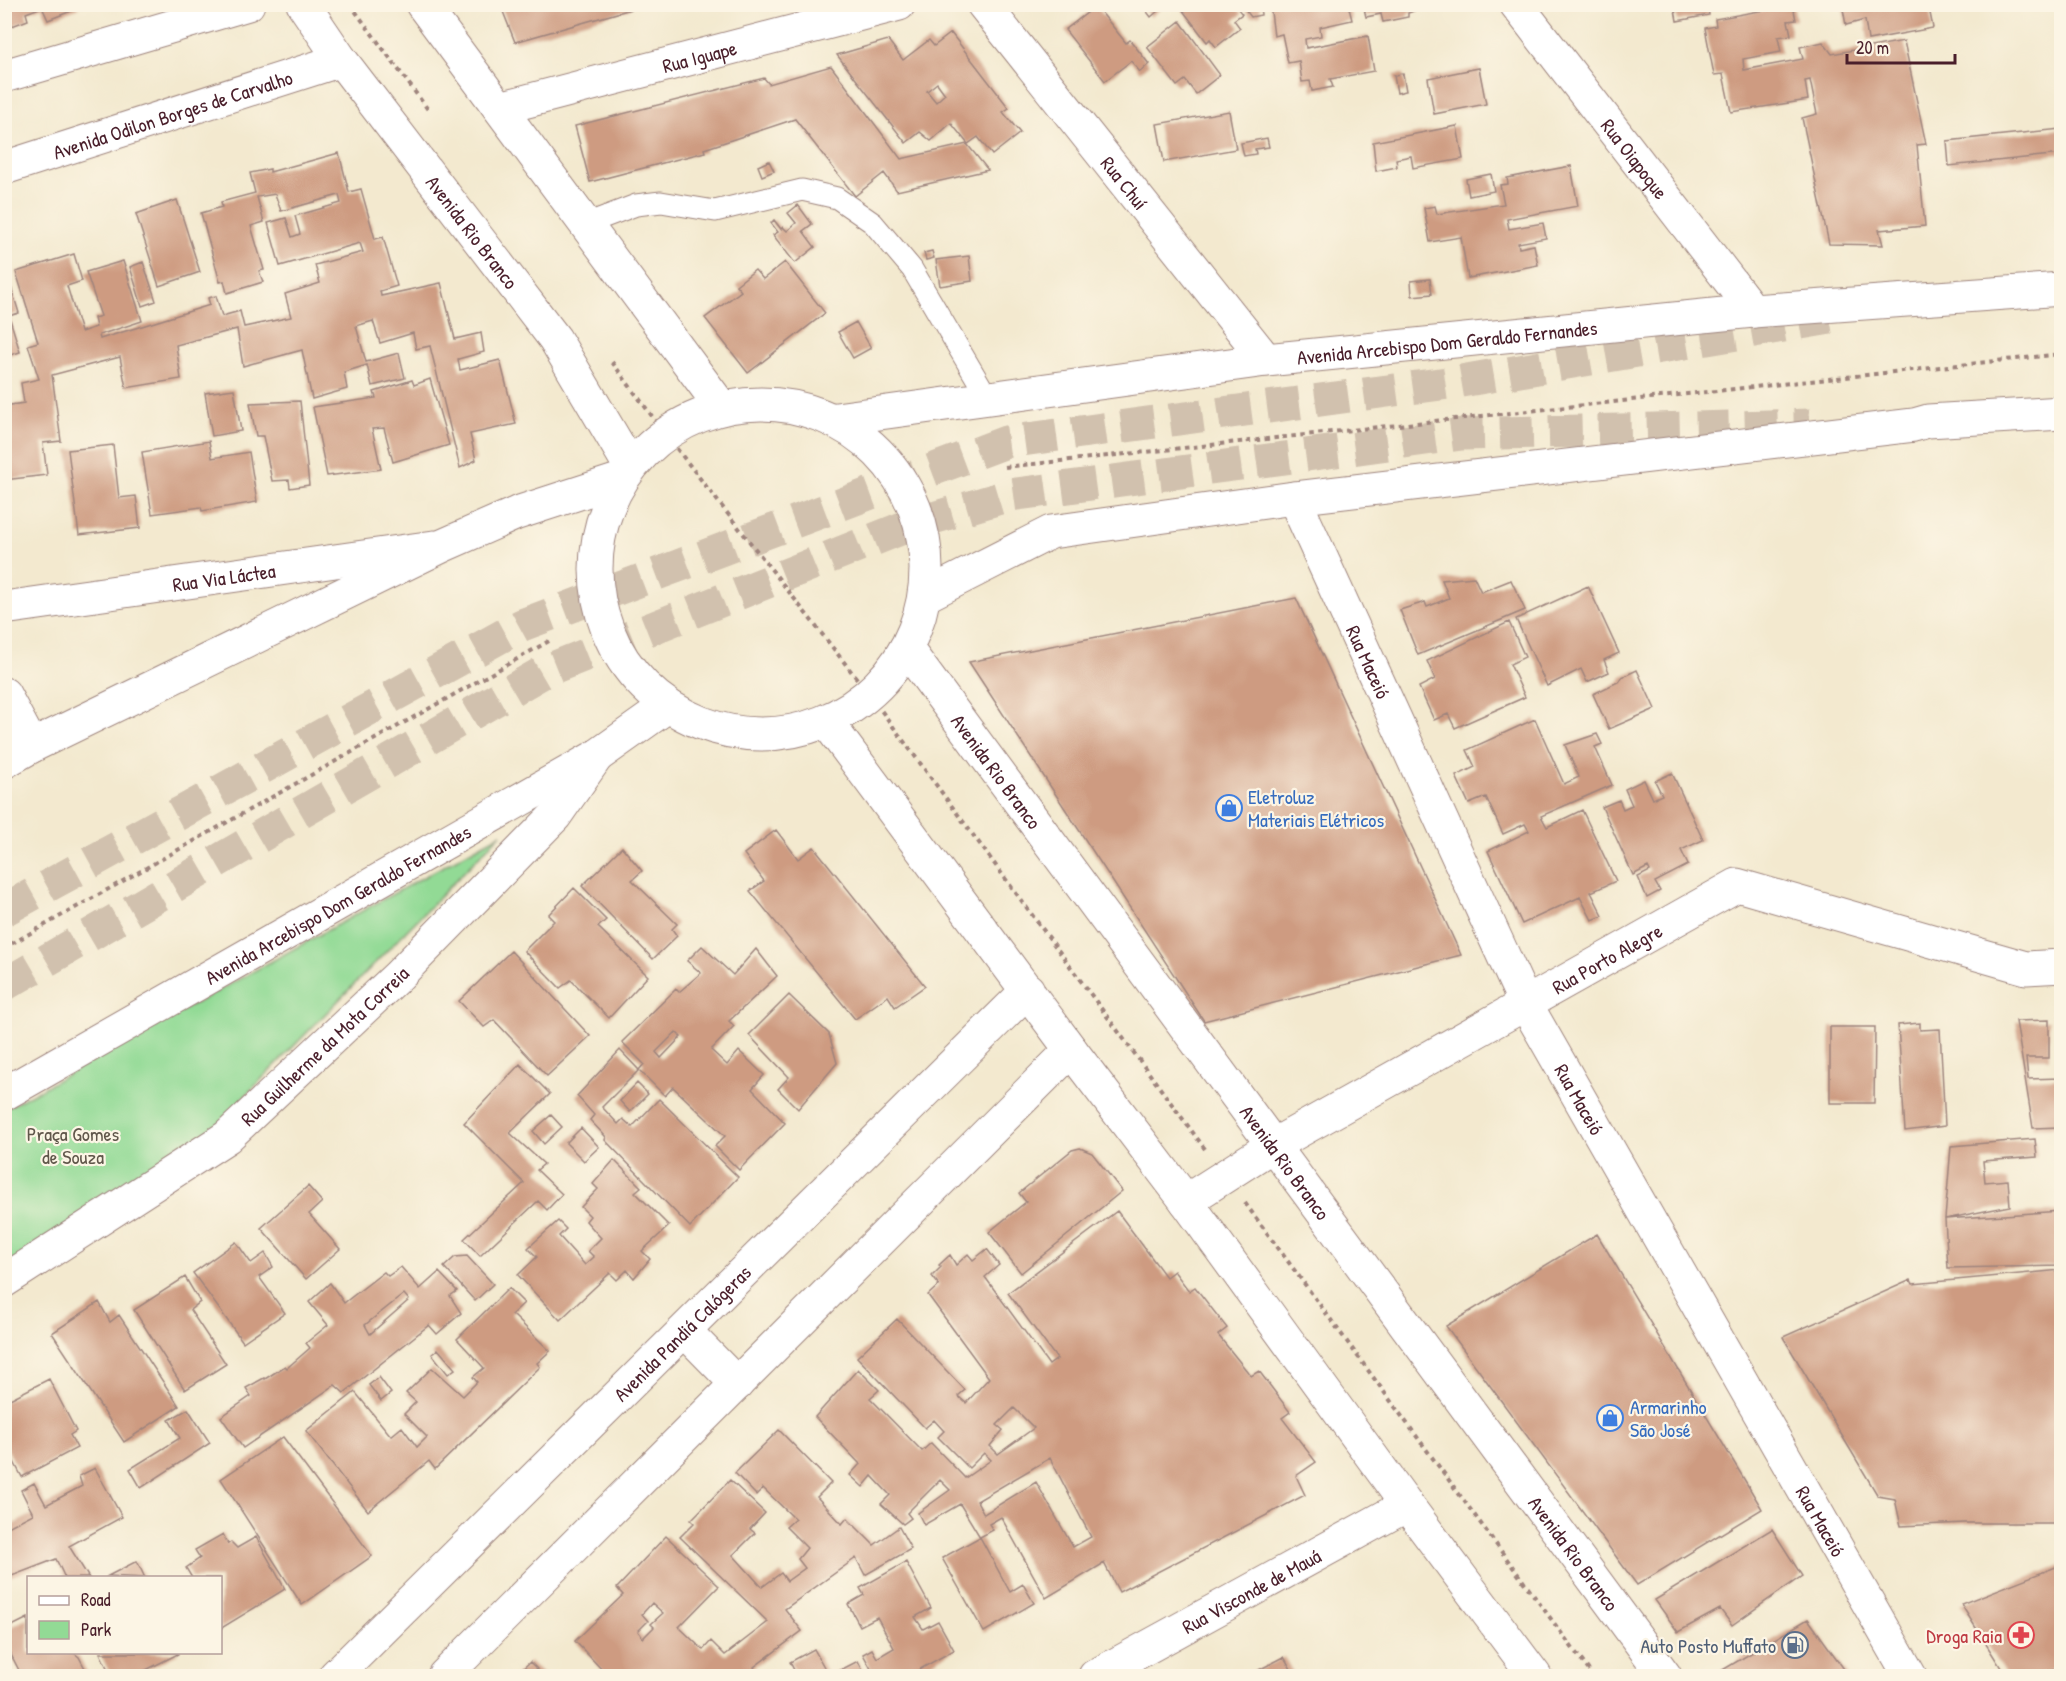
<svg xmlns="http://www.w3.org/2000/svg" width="2066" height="1681" viewBox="0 0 2066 1681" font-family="'Patrick Hand',sans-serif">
  <rect width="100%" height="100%" fill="#fcf5e5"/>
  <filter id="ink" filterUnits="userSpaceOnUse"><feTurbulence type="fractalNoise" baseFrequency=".0167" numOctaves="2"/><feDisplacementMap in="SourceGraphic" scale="12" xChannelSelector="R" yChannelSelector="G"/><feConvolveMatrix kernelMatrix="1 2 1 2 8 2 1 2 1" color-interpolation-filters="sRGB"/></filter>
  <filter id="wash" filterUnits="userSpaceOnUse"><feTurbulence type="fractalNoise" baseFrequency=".008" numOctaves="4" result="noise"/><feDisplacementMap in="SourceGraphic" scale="24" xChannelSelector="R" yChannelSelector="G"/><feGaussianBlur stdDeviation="1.35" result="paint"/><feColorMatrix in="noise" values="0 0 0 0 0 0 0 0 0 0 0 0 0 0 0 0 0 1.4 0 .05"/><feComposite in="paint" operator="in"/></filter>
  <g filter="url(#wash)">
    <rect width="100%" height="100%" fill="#f3e9cf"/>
    <path fill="#92da95" stroke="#6e7c60" stroke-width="1.5" d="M501,834l-289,296 -207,142v-163z"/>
    <g id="blocks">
      <path fill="#ce9b81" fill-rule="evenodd" d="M4,4h73l2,4 -31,12 -6,-13 -16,6 2,7 -24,9z
        M500,4h128l3,5 -116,33z
        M1141,4h25l-15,13z
        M1178,4h56l8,10 -8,6 6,8 -24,19 -6,-8 -3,3z
        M1241,4h19l1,11 -10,2z
        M1270,4h78l4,16 -32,7 1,9 -16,3 1,9 62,-12 6,35 -44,8 3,8 -21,4 -2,-10 -8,1 -3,-21 -11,2 -6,-29 -8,2z
        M1363,4h67v1l-22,8v4l-25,5 -2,-8 -15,3z
        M1674,4h33l2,11 -32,6z
        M1842,4h99v2l-12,2 4,20 -65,12 -3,-20 -19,5z
        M1793,5l3,15 -8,1 3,14 -13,2 3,15 -38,7 1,11 59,-11 -3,-12 23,-5 9,12 72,-13 22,103 -9,1 8,81 -46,4 4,15 -54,-1 -27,-126 15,-4 -7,-34 -5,1 3,19 -77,12 -8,-38 -9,1 -9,-47 11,-2 -1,-7z
        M1096,6l30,37 4,-3 19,24 -9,8 -9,-11 -26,20 -40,-51z
        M1180,21l40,54 -24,19 -11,-14 -8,6 -30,-39z
        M951,33l58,75 -6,4 17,21 -28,22 -14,-18 -10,7 -17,-21 -20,18 -11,-9 -14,11 -69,-88 51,-15 15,20 26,-20 5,6zM937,83l8,11 -9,8 -9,-11z
        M831,66l70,93 66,-15 21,26 -91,21 -13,-18 -29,23 -60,-77 -91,30 1,3 -115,30 -15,-56 189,-48 5,6z
        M1479,68l7,36 -52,10 -6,-36z
        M1403,74l3,17 -9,2 -3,-18z
        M1229,111l7,38 -72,13 -7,-38z
        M1457,126l6,33 -50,9 -2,-12 -15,3 1,8 -21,4 -3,-29z
        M2061,129v25l-112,12 -2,-25z
        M1267,138l2,9 -14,2 1,5 -12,2 -3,-13z
        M339,153l10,39 12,-3 14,50 8,-2 14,49 -17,5 1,5 60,-13 14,56 26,-6 3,19 -26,7 2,11 40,-10 16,64 -46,10 6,26 -16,8 -30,-122 -14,3 -3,-16 -33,10 -7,-22 -17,5 10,36 33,-9 6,25 -33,8 -5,-21 -23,7 3,17 -35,10 -10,-49 -59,16 -6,-37 -61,16 5,34 -55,9 -6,-31 -68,18 9,66 -18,2 4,32 -43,5v-74l20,-3 -3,-20 18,-4 -11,-34 10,-3 -22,-70 58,-18 8,27 -15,5 14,46 15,-5 -2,-9 7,-2 -15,-44 37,-11 19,60 -43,14 1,4 110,-34 -2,-7 8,-2 6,20 18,-5 4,16 47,-10 -6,-23 35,-11 -5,-18 48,-13 -3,-9 -80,23 -12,-43 18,-5 6,19 8,-3 -5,-18 46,-13 -2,-8 -58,16 -6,-17 -18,3 7,25 -13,4 13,44 -5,1 4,11 -36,11 -3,-12 -4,1 -19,-69 21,-6 -1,-5 34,-9 -5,-20 20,-4v3z
        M769,161l5,10 -12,5 -4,-10z
        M1571,166l7,40 -71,13 2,10 34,-6 3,15 -28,5 1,5 15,-3 4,20 -70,13 -7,-41 -31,5 -6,-34 11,-2 2,8 67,-10 -4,-19 8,-1 -1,-6z
        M1491,174l3,17 -25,5 -3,-17z
        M177,200l23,72 -41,14 -23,-72z
        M798,205l14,19 -9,7 12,16 -20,16 -22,-28 5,-3 -7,-9 3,-3 7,9 2,-2 4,4 9,-8 -8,-10z
        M932,251l2,7 -8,2 -2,-7z
        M969,256l3,25 -32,5 -4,-26z
        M143,262l13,39 -14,5 -12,-39z
        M785,262l40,51 -77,60 -43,-55 36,-27 -5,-6 19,-15 8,9z
        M1430,279l2,15 -20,2 -1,-15z
        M11,287l8,26 -10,3 11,36 -16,5v-68z
        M856,322l15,26 -18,10 -15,-26z
        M430,379l19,66 -56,17 -9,-34 -12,1 9,40 -54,7 -14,-69 63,-9 -2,-6 38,-12 2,5z
        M234,389l7,42 -29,5 -7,-43z
        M300,401l9,84 -19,3 -1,-8 -17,1 -9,-45h-7l-6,-33z
        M209,441l3,17 37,-6 8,50 -55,9 -1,-4 -49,7 -10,-62z
        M113,445l6,53 17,-2 4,32 -61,7 -11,-85z
        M4,514l5,26 -5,1z
        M1474,577l7,15 30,-12 14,30 -107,45 -18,-45 25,-8 2,5 22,-9 -7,-18z
        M1588,586l31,67 -15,7 5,12 -22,10 -6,-13 -34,17 -31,-67z
        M1296,598l165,357 -257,66 -235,-359z
        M1509,622l16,35 -15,7 15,33 -70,31 -7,-14 -14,6 -15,-33 16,-8 -8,-18z
        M1637,670l18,39 -46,20 -16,-35 27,-13 2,-4z
        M1535,719l29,65 15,-7 -14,-32 32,-11 5,10 -7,3 17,38 -71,31 6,11 35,-17 34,71 -25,11 12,24 -11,4 -12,-23 -58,27 -34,-73 41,-20 -4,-7 -22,10 -17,-37 -17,7 -13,-28 19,-9 -8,-17z
        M1672,773l31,67 -22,10 7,15 -33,17 5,9 -13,7 -9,-21 12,-6 -2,-4 -15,8 -31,-68 17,-7 4,9 9,-4 -7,-16 19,-9 9,19 9,-4 -7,-14z
        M776,830l22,29 16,-12 111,139 -30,21 -7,-11 -33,23 -105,-128 14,-10 -20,-27z
        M622,847l20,24 -10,9 45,44 -5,5 5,7 -24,23 -71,-73z
        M574,888l32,32 -8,7 50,49 -39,42 -38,-38 -11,8 -36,-37 30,-30 -6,-6z
        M702,946l31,29 23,-26 21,27 -48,45 5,5 -23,24 16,15 12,-14 25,24 -12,14 33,34 -46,47 -24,-24 10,-10 -52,-49 -8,9 -26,-26 -37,37 16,17 5,-5 9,8 27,-28 79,78 -48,50 -85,-87 1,-3 -16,-17 4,-5 -17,-19 43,-46 19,20 5,-6 -22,-22 54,-53 3,3 22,-19 -14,-12zM676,1032l5,5 -20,21 -5,-6z
        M511,951l79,85 -43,40 -53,-56 -10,7 -25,-26z
        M789,995l40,39 8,29 -39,46 -20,-20 11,-12 -40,-42z
        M2049,1020v38h-23l2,21 33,-1v49l-28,1 -17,-107z
        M1920,1023v7l20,-1 5,97 -40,5 -7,-106z
        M1830,1027h45l-1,76h-44z
        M520,1064l30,30 -40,39 34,31 -7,6 25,24 -15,16 -9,-9 -58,55 -16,-17 60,-56 -60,-60z
        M637,1083l11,11 -18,18 -10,-11z
        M551,1115l11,12 -18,17 -11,-13z
        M581,1128l18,19 -15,14 -18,-18z
        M2035,1139l2,18 -54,4 2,21 23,-2 2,26 -65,13 6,-73z
        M2057,1142h4v44h-2z
        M1080,1148l12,5 30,38 -101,82 -32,-41 37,-30 -7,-9 53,-43z
        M614,1160l27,27 -6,5 34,34 -27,25 8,8 -16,19 -7,-8 -10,10 -7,-7 -50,47 -42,-45 19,-18 -9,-9 30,-27 8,8 -7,7 26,29 9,-8 -6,-6 13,-13 -15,-17 4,-5 -9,-9 17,-18 -5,-5z
        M308,1186l14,16 -13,12 31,35 -34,30 -45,-51z
        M1117,1211l49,66 8,-6 15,20 6,-4 32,41 -9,7 33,41 8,-5 31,41 -8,6 34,44 -20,14 9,19 -186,97 -15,-29 -58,35 -45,-81 -12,7 4,6 -13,7 30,55 13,-8 11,19 -50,29 -42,-74 38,-21 -20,-33 -36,21 -6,-12 32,-23 -10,-10 -33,33 4,5 -8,6 -22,-20 9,-9 -18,-19 -9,11 -13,-12 10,-11 -45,-47 43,-48 21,21 -9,8 52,53 9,-8 34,35 26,-18 -7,-7 -15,15 -31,-31 6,-6 -10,-11 -9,8 -68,-71 40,-38 68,71 -7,6 8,7 23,-25 -61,-83 11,-10 -7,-9 9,-9 -2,-2 11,-10 6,10 12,-11 5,6 14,-11 12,16 -14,12 64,88 8,-6 -49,-66zM1014,1408l20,20 -36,26 -8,-8 13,-16 -6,-5zM1050,1458l41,79 -18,10 -37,-65 -52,32 -7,-13z
        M2061,1211v55l-113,2 -3,-49z
        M1597,1234l165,275 -125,76 -191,-259z
        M236,1242l15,21 14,-10 8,14 -14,10 26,36 -42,29 -50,-69z
        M467,1256l26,28 -18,17 -31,-34 11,-10z
        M401,1267l19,22 19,-17 18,19 -7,5 11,17 -24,21 -8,-9 -85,68 -9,-8 -92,63 -22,-31 30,-21 -5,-8 18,-10 1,1 20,-13 2,2 23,-20 -4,-5 22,-18 -19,-23 21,-19 14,20 40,-31 4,4zM404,1294l5,6 -39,34 -5,-9z
        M2061,1270v253h-96l-64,3 -6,-27 -17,-3 -95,-159 128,-57 2,4z
        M185,1277l15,25 -10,8 36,54 -41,26 -51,-80z
        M509,1288l15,15 -12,11 38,37 -13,12 3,4 -105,102 -6,-8 -61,50 -62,-80 49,-39 36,44 11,-9 15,20 10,-10 -23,-23 12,-12 -10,-9 26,-25 31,28 14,-14 -4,-5 11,-9 -27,-29z
        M99,1302l11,20 9,-7 60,91 -55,36 -72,-109z
        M438,1349l17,20 -7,5 -16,-20z
        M379,1377l12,16 -10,8 -12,-16z
        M49,1379l27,52 -6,4 7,13 -55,29 -18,-34v-41z
        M188,1409l22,34 -69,45 -11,-19 50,-31 -11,-18z
        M779,1430l52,53 -14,14 25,27 5,-6 27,27 25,-18 12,22 -46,26 -9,-17 -71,51 17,22 -48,36 4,9h-153l2,-1 -32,-34 48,-46 -6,-7 49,-52 53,50 -40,41 24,23 8,-9 14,14 43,-33 -88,-85 14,-14 -3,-3 39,-40 35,33 -15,16 5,4 -22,22 29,32 19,-14 6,8 18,-13 -7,-9 9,-11 -21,-21 9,-8 -32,-31 -7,7 -21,-22zM652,1603l11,10 -12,11 3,3 -11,11 -5,-7 10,-10 -6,-7z
        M283,1437l89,119 -70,49 -81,-126z
        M95,1468l27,49 -53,29 20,32h-24l-9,-19 -52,20v-50l29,-15 -12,-24 13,-7 12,22 36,-19 -3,-10z
        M1772,1529l30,47 -70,49 -12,-16 -42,23 -23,-32z
        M223,1534l5,10 3,-2 6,6 19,-11 29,52 -65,40v-51h-28l-6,-10 14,-10 -5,-8z
        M137,1561l8,17 -37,-2z
        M906,1562l25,46 -16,9 8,12 15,-8 16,29 -46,26h-111l-7,-14 24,-13 15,27 29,-15 6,12 7,-4 -8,-15 9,-5 5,9 17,-10 -17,-31 -17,9 -12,-22 16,-9 -4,-7z
        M2061,1565v102l-28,9h-27l-45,-72z
        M28,1618v35h46l5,4 10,19h-67l-18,-35v-11z
        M1808,1619l41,57h-124l-4,-5z
        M100,1653h78v1l-44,22h-23z
        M1284,1657l11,19h-48z
        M530,1662l14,14h-29z"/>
    </g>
  </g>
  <g filter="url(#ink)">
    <use href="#blocks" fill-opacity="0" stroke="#9e847d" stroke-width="1.5"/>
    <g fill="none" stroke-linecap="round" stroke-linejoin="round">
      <path stroke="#d1c1ae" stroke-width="33" stroke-dasharray="33 16" stroke-linecap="butt" d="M4,910l518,-285 484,-183 449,-60 375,-64
        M4,985l541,-314 365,-146 100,-30 452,-61 348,-9"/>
      <defs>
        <path id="lane" d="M586,224l50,-19 25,-3 54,9 87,-21 35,8 36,25 39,46 76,129"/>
        <g id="street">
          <path id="s1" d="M983,4l283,356"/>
          <path id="s2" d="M1516,4l237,307"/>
          <path id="s3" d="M500,108l399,-104"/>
          <path id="s4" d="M1294,498l231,505 385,673"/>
          <path id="s5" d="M4,608l430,-61"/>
          <path d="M4,694l28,52"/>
          <path id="s6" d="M1186,1201l86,-55 465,-261 289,83 36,-2"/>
          <path id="s7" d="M4,1281l223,-144 171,-161 157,-160 42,-60"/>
          <path id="s8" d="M1095,1676l312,-171"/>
        </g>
        <g id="secondary">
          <path d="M4,76l244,-72"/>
          <path id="s9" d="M4,168l337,-108"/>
          <path d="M685,1331l52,53"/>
          <path id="s10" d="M335,1676l693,-686"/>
          <path d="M444,1676l627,-626"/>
        </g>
        <g id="primary">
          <path id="s11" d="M303,4l38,56 214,279 75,127"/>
          <path d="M422,4l300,404"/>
          <circle cx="761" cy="569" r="165"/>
          <path id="s12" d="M836,419l430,-59 487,-49 309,-22"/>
          <path d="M925,596l126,-64 243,-34 620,-73 14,-4 134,-8"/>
          <path id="s13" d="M906,648l759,1028"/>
          <path d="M827,722l244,328 115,151 221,304 128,171"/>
          <path d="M4,762l28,-16 410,-200 75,-33 105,-34"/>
          <path id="s14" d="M4,1094l593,-338 69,-49"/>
        </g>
      </defs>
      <use href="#lane" stroke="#9e847d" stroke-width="23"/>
      <use href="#street" stroke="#9e847d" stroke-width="35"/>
      <use href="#secondary" stroke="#9e847d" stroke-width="35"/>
      <use href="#primary" stroke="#9e847d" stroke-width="35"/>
      <path stroke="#9e847d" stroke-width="4" stroke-dasharray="4.5 4.5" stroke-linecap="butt" d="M350,4l79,107
        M612,362l54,73 203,259 336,455
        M1005,467l1057,-113
        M4,948l545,-307
        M1245,1203l348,473"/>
      <use href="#lane" stroke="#fff" stroke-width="21"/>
      <use href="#street" stroke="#fff" stroke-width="33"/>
      <use href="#secondary" stroke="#fff" stroke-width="33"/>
      <use href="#primary" stroke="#fff" stroke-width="33"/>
    </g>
  </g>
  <defs>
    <symbol id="shop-ring" viewBox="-11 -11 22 22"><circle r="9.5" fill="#fcf5e5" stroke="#3f7fe0" stroke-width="1.5"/><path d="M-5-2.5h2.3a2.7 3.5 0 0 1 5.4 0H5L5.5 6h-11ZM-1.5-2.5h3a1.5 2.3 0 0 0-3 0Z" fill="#3f7fe0"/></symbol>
    <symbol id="pharmacy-ring" viewBox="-11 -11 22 22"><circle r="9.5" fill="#fcf5e5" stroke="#e0444e" stroke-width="1.5"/><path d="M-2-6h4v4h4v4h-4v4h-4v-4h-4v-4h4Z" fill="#e0444e"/></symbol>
    <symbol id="fuel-ring" viewBox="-11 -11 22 22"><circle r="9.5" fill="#fcf5e5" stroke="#5c6f8a" stroke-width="1.5"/><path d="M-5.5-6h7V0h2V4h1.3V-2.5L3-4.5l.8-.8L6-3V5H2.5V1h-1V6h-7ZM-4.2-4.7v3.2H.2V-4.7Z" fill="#5c6f8a"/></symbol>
  </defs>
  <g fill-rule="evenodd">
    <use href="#shop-ring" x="1214" y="793" width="30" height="30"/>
    <use href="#shop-ring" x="1595" y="1403" width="30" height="30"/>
    <use href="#pharmacy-ring" x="2006" y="1620" width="30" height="30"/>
    <use href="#fuel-ring" x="1780" y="1630" width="30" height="30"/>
  </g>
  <g text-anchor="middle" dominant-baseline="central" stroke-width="4.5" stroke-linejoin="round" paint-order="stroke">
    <g font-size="20" fill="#4a1f2b" stroke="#fcf5e5">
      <text stroke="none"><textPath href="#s3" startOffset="206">Rua Iguape</textPath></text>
      <text stroke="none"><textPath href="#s9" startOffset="177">Avenida Odilon Borges de Carvalho</textPath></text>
      <text stroke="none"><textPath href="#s2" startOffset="195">Rua Oiapoque</textPath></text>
      <text stroke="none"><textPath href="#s1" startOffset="228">Rua Chuí</textPath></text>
      <text stroke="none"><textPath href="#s11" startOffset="284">Avenida Rio Branco</textPath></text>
      <text stroke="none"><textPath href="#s12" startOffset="616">Avenida Arcebispo Dom Geraldo Fernandes</textPath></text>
      <text stroke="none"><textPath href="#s5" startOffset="222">Rua Via Láctea</textPath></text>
      <text stroke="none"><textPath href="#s4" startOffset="180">Rua Maceió</textPath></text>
      <text stroke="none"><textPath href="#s13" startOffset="153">Avenida Rio Branco</textPath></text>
      <text stroke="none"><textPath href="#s14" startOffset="384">Avenida Arcebispo Dom Geraldo Fernandes</textPath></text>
      <text stroke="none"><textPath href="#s6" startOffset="486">Rua Porto Alegre</textPath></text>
      <text stroke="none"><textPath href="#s7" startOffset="399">Rua Guilherme da Mota Correia</textPath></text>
      <text stroke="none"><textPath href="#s4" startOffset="666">Rua Maceió</textPath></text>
      <text stroke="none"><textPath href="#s13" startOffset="639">Avenida Rio Branco</textPath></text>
      <text stroke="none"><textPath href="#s10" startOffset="488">Avenida Pandiá Calógeras</textPath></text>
      <text stroke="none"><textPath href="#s4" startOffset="1152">Rua Maceió</textPath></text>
      <text stroke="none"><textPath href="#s13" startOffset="1125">Avenida Rio Branco</textPath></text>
      <text stroke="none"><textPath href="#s8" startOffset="178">Rua Visconde de Mauá</textPath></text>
    </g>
    <g font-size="20" fill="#366cbe" stroke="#fcf5e5" text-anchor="start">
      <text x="1248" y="796">Eletroluz<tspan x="1248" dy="23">Materiais Elétricos</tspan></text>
      <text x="1630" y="1406">Armarinho<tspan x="1630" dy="23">São José</tspan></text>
    </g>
    <g font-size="20" fill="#60574b" stroke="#fcf5e5">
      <text x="73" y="1133">Praça Gomes<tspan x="73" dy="23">de Souza</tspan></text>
    </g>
    <g font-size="20" fill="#be3a42" stroke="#fcf5e5" text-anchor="end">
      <text x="2002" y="1635">Droga Raia</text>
    </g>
    <g font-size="20" fill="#4e5e75" stroke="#fcf5e5" text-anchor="end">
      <text x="1776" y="1645">Auto Posto Muffato</text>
    </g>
  </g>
  <rect width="2066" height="1681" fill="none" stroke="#fcf5e5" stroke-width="24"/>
  <rect x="27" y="1576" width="195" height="78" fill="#fcf5e5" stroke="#b59f9b" stroke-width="1.5"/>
  <rect x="39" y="1596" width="30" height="9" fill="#ffffff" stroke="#b59f9b" stroke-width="1.5"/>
  <text x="81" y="1606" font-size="18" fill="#4a1f2b">Road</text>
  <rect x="39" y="1621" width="30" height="18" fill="#92da95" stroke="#b59f9b" stroke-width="1.5"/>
  <text x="81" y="1636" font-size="18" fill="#4a1f2b">Park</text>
  <path d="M1847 54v9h108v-9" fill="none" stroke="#4a1f2b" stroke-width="3"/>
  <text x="1856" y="54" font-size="18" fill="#4a1f2b" stroke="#fcf5e5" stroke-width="4.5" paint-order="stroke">20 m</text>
</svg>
